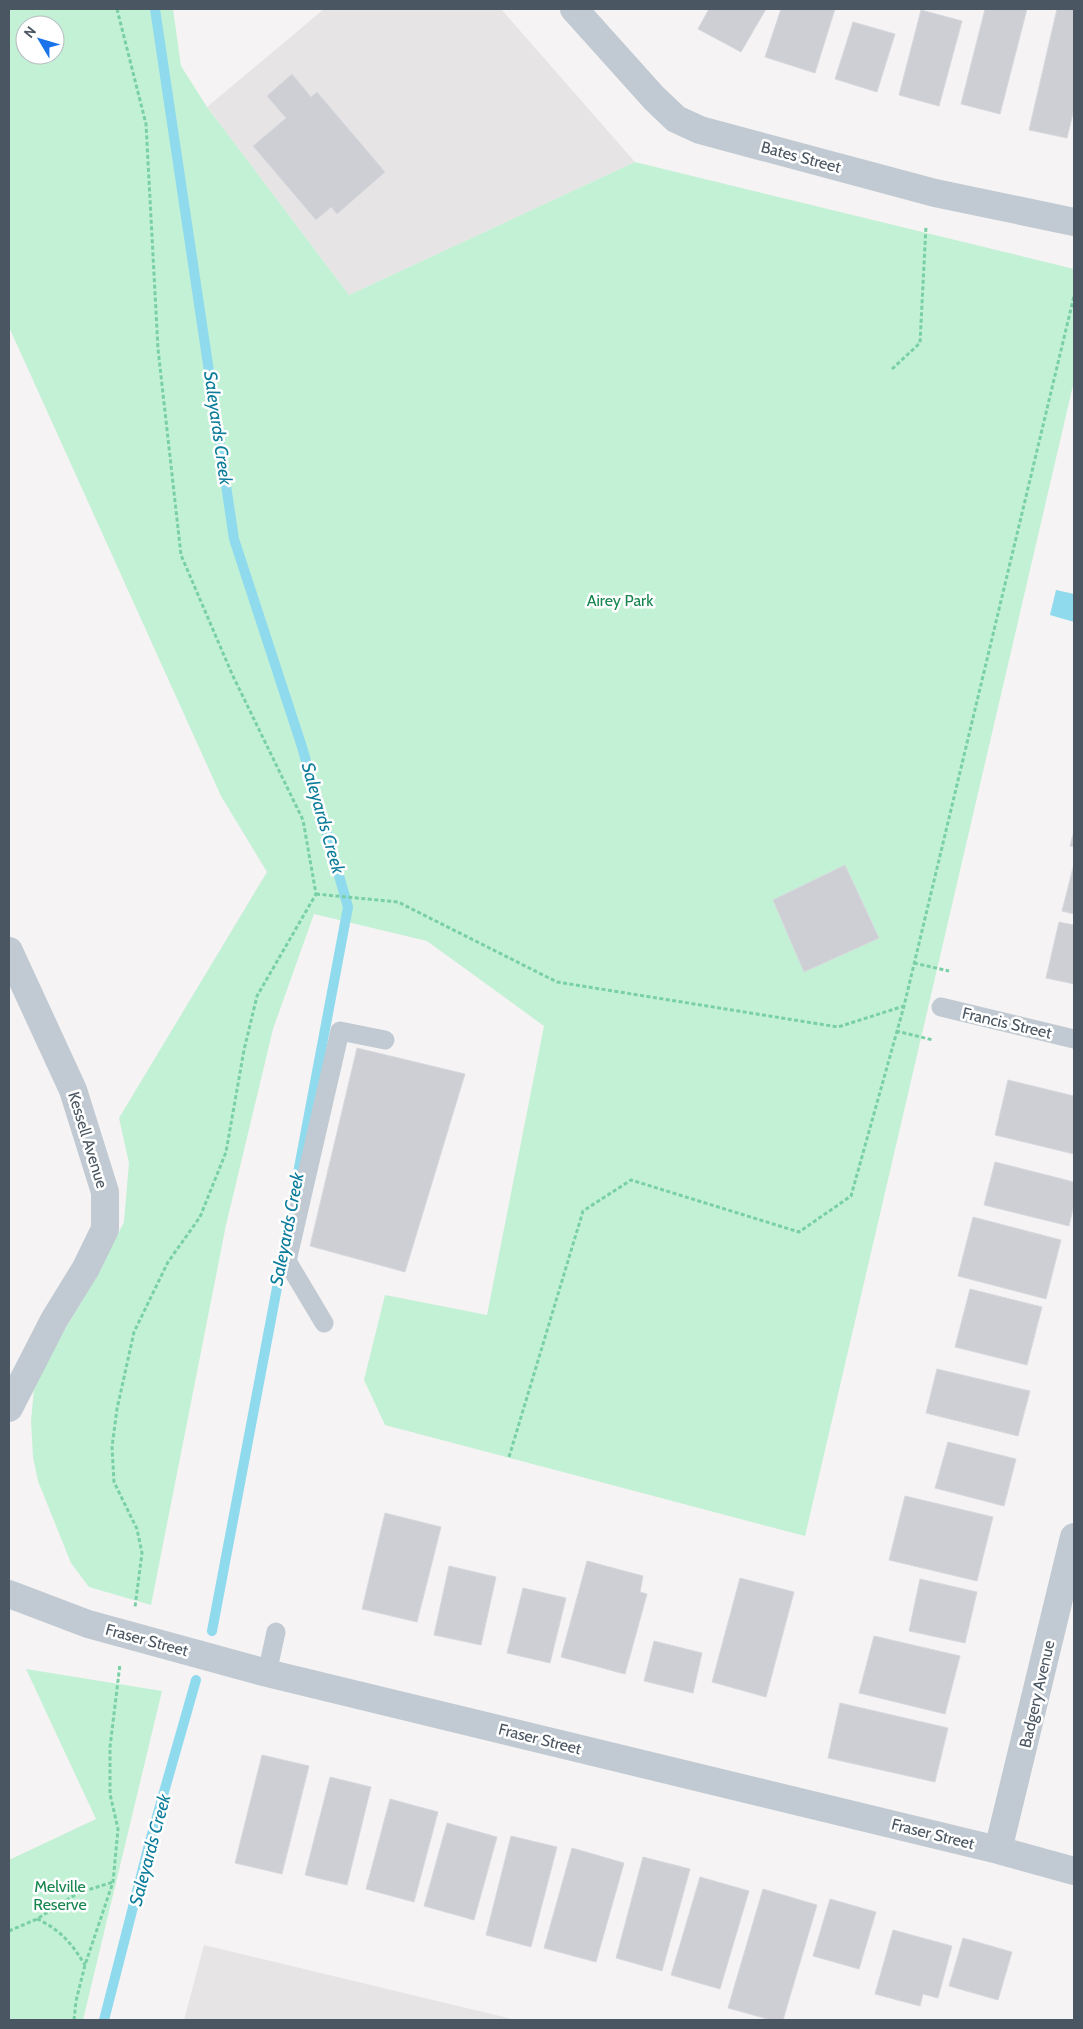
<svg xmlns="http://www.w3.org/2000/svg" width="1083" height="2029" viewBox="0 0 1083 2029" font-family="Cabin,sans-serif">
  <rect width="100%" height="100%" fill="#f5f3f3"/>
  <path fill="#e6e4e5" d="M324,9h177l134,153 -286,133 -142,-188z
    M204,1945l312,75h-332z"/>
  <path fill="#c3f1d5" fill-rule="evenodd" d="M9,9h164l8,57 26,41 142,188 286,-133 439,107v112l-269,1155 -420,-111 -21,-45 21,-85 102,20 57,-289 -117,-85 -113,-27 -41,115 -47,196 -75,380 -62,-18 -18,-24 -33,-82 -5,-24 -2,-36 3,-32 15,-33 46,-77 29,-57 5,-59 -10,-45 148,-246 -46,-76 -212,-469zM25,25h30v30h-30z
    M26,1669l136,22 -79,329h-74v-160l87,-41z"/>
  <path fill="#90daee" d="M1056,590l18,4v28l-24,-7z"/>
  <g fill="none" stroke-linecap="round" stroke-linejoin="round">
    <path stroke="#90daee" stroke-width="10" d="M155,9l79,530 68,208 46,160 -50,266
      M212,1631l71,-375
      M104,2020l46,-179 46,-161"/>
  </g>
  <path fill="#cdcfd5" stroke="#d7d9de" d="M709,9h57l-25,43 -43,-23z
    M781,9h54l-20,64 -50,-16z
    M985,9h42l-27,105 -39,-10z
    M1057,9h17v100l-7,29 -38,-8z
    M921,10l41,11 -23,85 -40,-11z
    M853,22l42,12 -18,58 -42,-13z
    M292,74l19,23 6,-5 68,80 -48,42 -6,-7 -15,13 -63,-74 33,-28 -19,-22z
    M1074,831v16l-4,-1z
    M1074,864v50l-12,-3z
    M845,865l34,73 -75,34 -31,-72z
    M1059,922l15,3v59l-28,-6z
    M357,1048l108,26 -60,198 -95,-26z
    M1008,1080l66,16v58l-79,-19z
    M995,1162l79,20v22l-5,22 -85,-21z
    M973,1217l88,23 -15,59 -88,-23z
    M970,1289l72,18 -15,58 -72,-18z
    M937,1369l93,22 -12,45 -92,-23z
    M948,1442l68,17 -12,47 -69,-18z
    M905,1496l88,21 -16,64 -88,-21z
    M385,1513l56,14 -24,95 -55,-13z
    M587,1561l56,15 -3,16 7,2 -22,80 -64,-17z
    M449,1566l47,11 -15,68 -47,-10z
    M740,1578l54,14 -28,105 -54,-15z
    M920,1579l57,13 -12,51 -56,-12z
    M523,1588l43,10 -16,65 -43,-10z
    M874,1636l86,20 -15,58 -86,-21z
    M654,1641l48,12 -9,40 -49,-12z
    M840,1703l108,25 -13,54 -107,-24z
    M262,1755l47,11 -27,108 -47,-11z
    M330,1777l41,10 -24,98 -42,-10z
    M390,1799l48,13 -24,90 -48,-13z
    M447,1823l50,14 -23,83 -50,-14z
    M511,1836l46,11 -26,100 -45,-12z
    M572,1848l52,15 -28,99 -52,-14z
    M643,1857l47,12 -28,102 -46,-13z
    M700,1877l49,14 -29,98 -49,-14z
    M763,1889l54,16 -34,115h-12l-43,-12z
    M830,1899l46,13 -17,57 -46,-13z
    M893,1930l59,16 -14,52 -15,-4 -3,12 -45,-12z
    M963,1938l49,14 -14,48 -49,-14z"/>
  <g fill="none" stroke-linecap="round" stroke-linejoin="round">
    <path stroke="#7ad0a6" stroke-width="3" stroke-dasharray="4 2.5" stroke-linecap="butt" d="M117,9l29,115 12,225 23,206 51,119 71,146 13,74 -59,102 -13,54 -18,102 -26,65 -32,45 -34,70 -17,77 -5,38 2,35 23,47 5,24 -7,54
      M892,369l28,-26 6,-117
      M316,894l82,8 159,80 281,45 66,-21
      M914,963l35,8
      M896,1031l37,9
      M509,1457l74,-246 48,-31 168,52 52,-36 53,-190 170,-710
      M37,1919c24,11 35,25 48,46
      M9,1931l28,-12 41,-26 35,-11
      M74,2020l2,-19 9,-36 28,-83 5,-53 -8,-35v-47l10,-83"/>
    <path stroke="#c1cad2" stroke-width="19" d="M941,1007l133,32
      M324,1323l-37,-62 53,-230 45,9
      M267,1673l9,-41"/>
    <path stroke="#c1cad2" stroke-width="28" d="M574,9l80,89 22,21 24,11 235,63 139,29
      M9,951l64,139 32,102v37l-19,39 -32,52 -45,88
      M9,1594l79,30 179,49 731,177 76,21
      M998,1850l76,-313"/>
  </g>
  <g text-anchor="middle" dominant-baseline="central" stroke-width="5" stroke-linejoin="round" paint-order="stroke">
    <g font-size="16" fill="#4a5661" stroke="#fff">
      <text transform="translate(801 157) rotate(15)">Bates Street</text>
      <text transform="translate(1007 1023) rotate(13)">Francis Street</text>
      <text transform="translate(88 1140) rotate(73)">Kessell Avenue</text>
      <text transform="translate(147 1640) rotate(15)">Fraser Street</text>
      <text transform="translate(1037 1694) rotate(-77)">Badgery Avenue</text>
      <text transform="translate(540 1739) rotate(14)">Fraser Street</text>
      <text transform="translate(933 1834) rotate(14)">Fraser Street</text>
    </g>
    <g font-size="16" fill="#17864f" stroke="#fff">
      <text x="620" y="600">Airey Park</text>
      <text x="60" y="1886">Melville<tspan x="60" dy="18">Reserve</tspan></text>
    </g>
    <g font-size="18" font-style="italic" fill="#0c7c9b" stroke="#fff">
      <text transform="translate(218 428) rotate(82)">Saleyards Creek</text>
      <text transform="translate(323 818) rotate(74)">Saleyards Creek</text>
      <text transform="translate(287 1229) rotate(-79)">Saleyards Creek</text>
      <text transform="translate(150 1850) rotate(-75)">Saleyards Creek</text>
    </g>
  </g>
  <rect width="1083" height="2029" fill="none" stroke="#4a5661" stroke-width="20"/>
  <g transform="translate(40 40) rotate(308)"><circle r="24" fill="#ffffff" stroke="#b7bbc0"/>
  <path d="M0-4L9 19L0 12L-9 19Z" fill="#1a73e8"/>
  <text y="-8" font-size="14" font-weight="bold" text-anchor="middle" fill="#4a5661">N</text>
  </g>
</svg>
